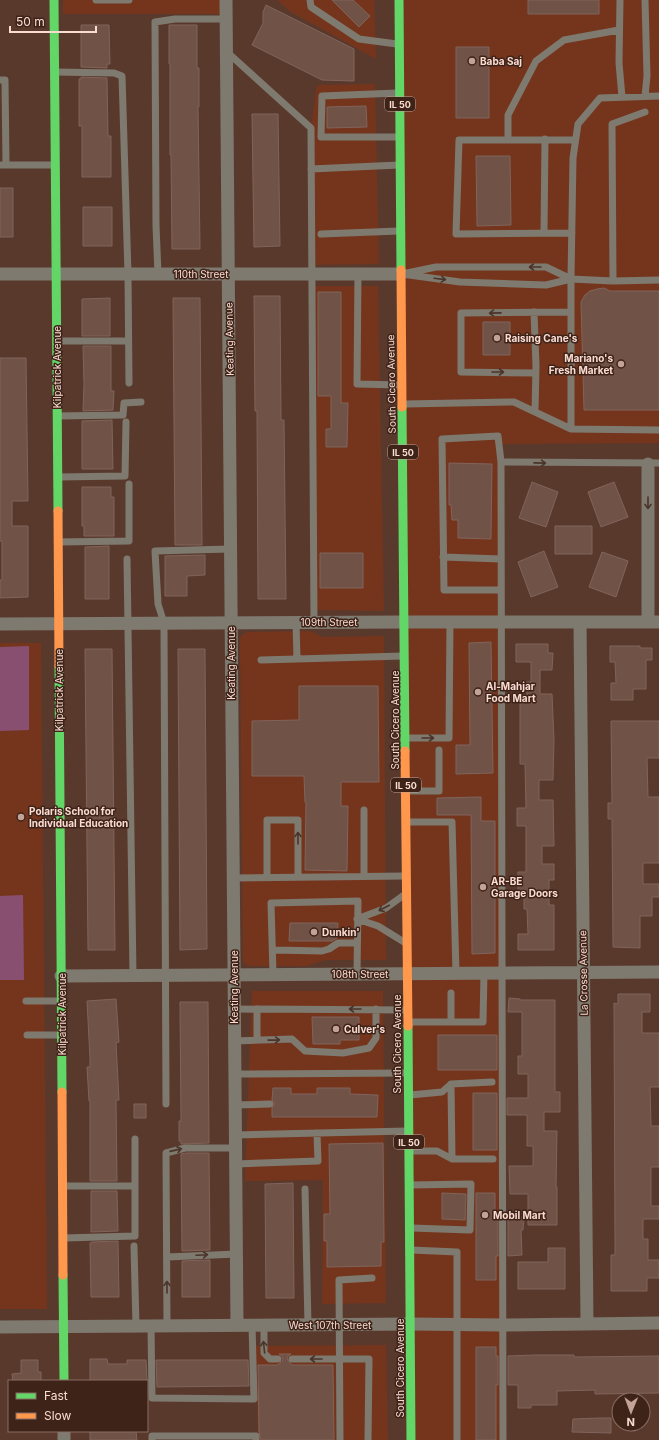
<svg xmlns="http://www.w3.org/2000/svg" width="659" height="1440" viewBox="0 0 659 1440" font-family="Inter,sans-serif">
  <rect width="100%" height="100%" fill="#5a392d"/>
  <path fill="#75351d" d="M63,0h163v14h-163z
    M277,0h97l2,59 -85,-47z
    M399,0h260v443l-160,1 4,996h-92z
    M375,84l4,180 -67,1 -1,-137 6,-43z
    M312,285l5,1h61l6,325 -70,-1z
    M309,631l14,6 61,-1 2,324h-61l-18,6h-59l-4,-3 -1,-6 -3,-318 2,-4 5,-3z
    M0,643h41l6,666h-47z
    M252,991h131l3,312 -64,1 1,-124 -78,1z
    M386,1345l2,95h-130l-2,-94z"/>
  <path fill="#894f71" d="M29,646v84l-29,1v-84z
    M23,895l1,85h-24v-84z"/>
  <path fill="#715247" stroke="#80645b" d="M332,0h21l17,16 -11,11z
    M528,0h71v14h-71z
    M266,5l88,44v32l-32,-1 -70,-35 11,-22v-11z
    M81,25h28l1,39h-3v4l-26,-1z
    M169,25h28v43h2v39h-1l2,142h-28l-1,-94h-1v-91h-1z
    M456,47h33v71h-33z
    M81,77l26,1 1,58h3v41h-29v-51h-3v-47h2z
    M366,106l1,21 -40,1v-21z
    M252,114h26l2,132 -26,1z
    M476,156h34l1,69 -34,1z
    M0,188h13v49h-13z
    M83,207h29v39h-29z
    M604,288l6,3h49v119h-75l-3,-108 4,-7 5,-4 7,-2z
    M318,292h23v111h7l-1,44h-21v-18h5v-33h-13z
    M254,296h26l1,124h3l2,179h-28l-1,-188h-2z
    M110,298v38h-28v-37z
    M173,298h27l2,247h-27z
    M483,322h27v33h-27z
    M83,346h28v45h3l-1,19 -30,1 1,-27z
    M0,358h26l2,143h-16v25h16v71l-28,1v-18h2v-39h-2z
    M112,420l1,49h-31v-48z
    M449,463l43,1 -1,75 -33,-1v-18h-6l-1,-15h-2z
    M532,482l26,10 -12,35 -27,-9z
    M614,482l14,35 -27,10 -13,-35z
    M82,487h29v10h3v39h-30v-10h-2z
    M555,526h37v28h-37z
    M109,546v53h-24v-52z
    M544,551l14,36 -27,10 -13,-35z
    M602,552l26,9 -12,36 -27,-10z
    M320,553h43v35h-43z
    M205,555v20l-18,1v20h-22v-40z
    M491,642l2,131 -37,1v-29h14l-1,-102z
    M516,644h32v9h5l-1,17h-12v24h12l2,46 -1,40h-14v20h14l1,46h-12v18h12v16h-5v25h5v45h-36v-16h10l-1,-25h-3v-20l-6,1v-18h8v-46h-9v-18h9l-1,-44h-5v-64h7v-18h4v-20h-15z
    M610,646h30v2h12v12h-6v29h-13v11h-22v-17h5l-1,-21h-5z
    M85,649h27l3,301h-27z
    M178,649h27l2,300 -27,1z
    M299,686h79l1,96h-38v24h7l-1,65 -42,-1 1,-68h-1l-1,-26h-52v-55l47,-1z
    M611,721h48v37h-12l1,39h11v66h-16v21h16v13h-7v19h-12v32l-27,-1 -1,-128h-4v-16h4z
    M481,797v24h14v132l-23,1 -1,-139h-34v-17z
    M290,923h48l-1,15 -5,3h-43z
    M618,994h32v18h-8v21h17v54h-9l1,39h8v41h-8v39h8v13h-16v20h5v21h11v18h-12v13h-36v-36h4v-12l-1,-240 4,1z
    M509,998l11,1v1h35v92h5v20h-16v19h13l-1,56h1v38h-29v-31h-18l-1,-28h24v-20h-6v-31h-20v-17h21v-24h-10v-18h4v-44h-14z
    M116,999l3,43 -3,1 3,57h-3l1,81h-27v-80h-1l-2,-34h3v-9l-3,-57z
    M180,1002h28l1,141 -28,1v-3h-2v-20h2z
    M312,1017h47v23h-19v4h-27z
    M438,1035h59v35h-59z
    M273,1088h18v6h26v-6h33v6l28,1 -1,22h-105v-9l3,-4 -3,-4z
    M473,1093h24v57h-24z
    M134,1104h12v14h-12z
    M383,1143l1,99h-3v24l-54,1v-26h-3v-27h6l-1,-70z
    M186,1153h23l1,97 -28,1 -1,-97z
    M293,1183l1,115h-28l-1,-114z
    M91,1191h26l1,40 -27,1z
    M442,1193l24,1 -1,26 -23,-1z
    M476,1193h19v23h3v40h-2v24h-20z
    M508,1217h16l-1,13h-2l1,25 -14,1z
    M118,1241l1,56h-28l-1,-54 2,-1z
    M548,1248h17v41h-47v-27h30z
    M210,1260v37h-28v-36z
    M476,1347h20v9h2v29h-2v55h-20z
    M279,1354h12l-3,2 -1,3 5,6h41l1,75h-73l-2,-8 -1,-67h19l5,-3 1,-3 -1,-3z
    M535,1355h39v2l85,-1v37l-64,1v-4l-38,1v14h-26v3h-13v-23h-10v-29z
    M90,1359h17l1,5h19v-4h19l1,21h-57z
    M21,1360h17v12h3v9h-28l-1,-7 9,-1z
    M156,1360h92l1,26 -92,1z
    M599,1418h12v15l-39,-1 1,-13z
    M90,1431h46l1,9h-47z"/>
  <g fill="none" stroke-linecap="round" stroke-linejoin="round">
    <path stroke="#7f7a6f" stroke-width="7" d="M96,0h33
      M310,0l1,7 48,32 38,5
      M620,0l-1,63 3,34
      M645,0l2,76 -2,20
      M227,52l84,76 3,494
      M55,72l59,1 8,3 6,198 1,109
      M0,80h5l1,85
      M398,93l-76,3 -1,41h78
      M508,140v-25l28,-54 28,-21 55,-10
      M0,165h54
      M311,169l88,-4
      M544,233l1,-94
      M572,233l-116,1 3,-94h116
      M321,234l78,-3
      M407,273l29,-6h110l25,12
      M158,274l-2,-49 -1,-203 20,-3h51
      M358,274l-1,110 43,1
      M402,274l58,8 86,3 25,-6 42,2 46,-1
      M613,281l-1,-157 33,-12
      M534,312l2,54 -1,46
      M58,341h70
      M536,373l-75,-1v-59l110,-1
      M405,404l109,-2 57,27 88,1
      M57,416l66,-1 1,-12 17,-1
      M571,429v-150l2,-121 5,-34 22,-26 59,-2
      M501,462l158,1
      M58,477l67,-1 1,-54
      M58,542l71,-1v-57
      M443,557l58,2
      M127,559l6,416
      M501,590h-57l-2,-151 56,-3 3,26 2,978
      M296,622l1,37
      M261,660l142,-4
      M406,738h43l1,-116
      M408,791h31v-41
      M408,822h44l4,151
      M364,876v-66
      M267,877v-57h31v57
      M233,878l172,-2
      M357,919l29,-11 18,-13
      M357,919l21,7 26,16
      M273,950l49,1 7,-2 9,-6h19
      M273,974l-2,-71 87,-2 -1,73
      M26,1001h34
      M234,1009l172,1
      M257,1009v31
      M408,1022h75l1,-49
      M451,1022v-29
      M27,1035h34
      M235,1041l57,-2 13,12 38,2 26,-5 7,-10v-29
      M235,1074l171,-1
      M451,1084l1,75
      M410,1095l32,-3 9,-8 41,-2
      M166,1104l-2,-481 -6,-19 -3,-53 75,-2
      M235,1105l35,-1
      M236,1135l171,-4
      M409,1151h28l15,8h41
      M236,1164l82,-3 -1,-28
      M63,1186h72
      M305,1189l3,136
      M411,1228l59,2 1,-46 -60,1
      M64,1238l71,-2v-97
      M134,1246l2,80
      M411,1250l46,2v188
      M167,1257l70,-3
      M264,1325v28l6,6h8
      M151,1326l1,72 102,1 -2,-74
      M167,1326l-1,-173 19,-5h51
      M292,1359h77l-1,81
      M152,1440v-4h104v4
      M340,1440l-1,-160 33,-2"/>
    <path stroke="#7f7a6f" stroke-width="13" d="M226,0l11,1325
      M0,274h401
      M580,622l7,701
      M648,622v-158
      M0,624l405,-2h254
      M61,976l598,-4
      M0,1327l411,-3 92,1 156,-2
      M64,1431v9"/>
    <path stroke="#63d668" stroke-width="9" d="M54,0l4,511
      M399,0l2,270
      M402,407l3,344
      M59,666l3,426
      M408,1026l3,414
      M63,1275l1,106"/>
    <path stroke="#ff974d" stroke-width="9" d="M401,270l1,137
      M58,511l1,155
      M405,751l3,275
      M62,1092l1,183"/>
  </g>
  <defs><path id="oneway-shaft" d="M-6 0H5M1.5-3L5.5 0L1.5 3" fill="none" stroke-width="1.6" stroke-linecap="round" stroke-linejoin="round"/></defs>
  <g stroke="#4b342a">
    <use href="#oneway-shaft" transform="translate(535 267) rotate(-180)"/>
    <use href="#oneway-shaft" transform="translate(440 279) rotate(7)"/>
    <use href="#oneway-shaft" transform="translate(495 313) rotate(179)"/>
    <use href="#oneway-shaft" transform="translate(498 372)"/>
    <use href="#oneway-shaft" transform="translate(540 463) rotate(1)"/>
    <use href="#oneway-shaft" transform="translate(648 503) rotate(90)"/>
    <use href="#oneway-shaft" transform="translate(428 738)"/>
    <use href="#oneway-shaft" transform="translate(298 838) rotate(-90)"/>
    <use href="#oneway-shaft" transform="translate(384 908) rotate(153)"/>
    <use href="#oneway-shaft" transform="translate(355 1009) rotate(-180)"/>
    <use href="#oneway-shaft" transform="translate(274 1040) rotate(-1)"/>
    <use href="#oneway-shaft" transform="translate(176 1150) rotate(-13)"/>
    <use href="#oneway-shaft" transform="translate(202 1255) rotate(-3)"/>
    <use href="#oneway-shaft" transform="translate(167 1287) rotate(-90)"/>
    <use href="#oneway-shaft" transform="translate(264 1347) rotate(-96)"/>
    <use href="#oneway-shaft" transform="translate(316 1359) rotate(180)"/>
  </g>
  <g fill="#c3a398" stroke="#3e2319" stroke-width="1.5">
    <circle cx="472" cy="61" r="4"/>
    <circle cx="497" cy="338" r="4"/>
    <circle cx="621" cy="364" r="4"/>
    <circle cx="478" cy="692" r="4"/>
    <circle cx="21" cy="817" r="4"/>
    <circle cx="483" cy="887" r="4"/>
    <circle cx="314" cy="932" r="4"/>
    <circle cx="336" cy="1029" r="4"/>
    <circle cx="485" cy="1215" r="4"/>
  </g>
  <g text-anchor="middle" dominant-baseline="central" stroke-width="3" stroke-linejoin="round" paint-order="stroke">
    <g fill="#3e2319" stroke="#c2a49a" stroke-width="1">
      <rect x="385" y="97" width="30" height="14" rx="3"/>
      <rect x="388" y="445" width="30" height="14" rx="3"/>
      <rect x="391" y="778" width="30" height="14" rx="3"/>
      <rect x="394" y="1135" width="30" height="14" rx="3"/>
    </g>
    <g font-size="9" font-weight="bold" fill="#fbdcd2">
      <text x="400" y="104">IL 50</text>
      <text x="403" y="452">IL 50</text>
      <text x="406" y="785">IL 50</text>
      <text x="409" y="1142">IL 50</text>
    </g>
    <g font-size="10" font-weight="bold" fill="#fbdcd2" stroke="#3e2319" text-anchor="start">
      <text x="480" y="61">Baba Saj</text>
      <text x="505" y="338">Raising Cane's</text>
      <text x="613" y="358" text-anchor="end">Mariano's<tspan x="613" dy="12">Fresh Market</tspan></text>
      <text x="486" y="686">Al-Mahjar<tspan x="486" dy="12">Food Mart</tspan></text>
      <text x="29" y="811">Polaris School for<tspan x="29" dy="12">Individual Education</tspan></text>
      <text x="491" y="881">AR-BE<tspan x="491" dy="12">Garage Doors</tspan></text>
      <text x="322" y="932">Dunkin'</text>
      <text x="344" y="1029">Culver's</text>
      <text x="493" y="1215">Mobil Mart</text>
    </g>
    <g font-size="10" fill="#fbdcd2" stroke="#3e2319">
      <text x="201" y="274">110th Street</text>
      <text transform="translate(229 339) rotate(-91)">Keating Avenue</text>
      <text transform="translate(57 367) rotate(-90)">Kilpatrick Avenue</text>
      <text transform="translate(391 384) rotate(-91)">South Cicero Avenue</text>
      <text x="329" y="622">109th Street</text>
      <text transform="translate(231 663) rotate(-90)">Keating Avenue</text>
      <text transform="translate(59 690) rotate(-90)">Kilpatrick Avenue</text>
      <text transform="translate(395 720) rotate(-90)">South Cicero Avenue</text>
      <text transform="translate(583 973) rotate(-91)">La Crosse Avenue</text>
      <text x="360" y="974">108th Street</text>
      <text transform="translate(234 987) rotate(-90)">Keating Avenue</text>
      <text transform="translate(62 1014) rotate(-90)">Kilpatrick Avenue</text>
      <text transform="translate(397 1044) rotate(-90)">South Cicero Avenue</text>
      <text x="330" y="1325">West 107th Street</text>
      <text transform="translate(400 1368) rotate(-90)">South Cicero Avenue</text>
    </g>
  </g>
  <rect x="8" y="1380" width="140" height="52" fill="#3e2319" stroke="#8a6d63"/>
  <rect x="16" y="1393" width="20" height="6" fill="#63d668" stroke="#8a6d63"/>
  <text x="44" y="1400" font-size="12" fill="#fbdcd2">Fast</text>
  <rect x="16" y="1413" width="20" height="6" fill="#ff974d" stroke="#8a6d63"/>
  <text x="44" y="1420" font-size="12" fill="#fbdcd2">Slow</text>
  <g transform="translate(631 1412) rotate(181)"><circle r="19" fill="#3e2319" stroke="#8a6d63"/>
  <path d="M0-3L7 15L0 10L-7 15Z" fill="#c3a398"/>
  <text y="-6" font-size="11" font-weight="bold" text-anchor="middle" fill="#fbdcd2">N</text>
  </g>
  <path d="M10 26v6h86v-6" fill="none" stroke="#fbdcd2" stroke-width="2"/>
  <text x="16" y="26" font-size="12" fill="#fbdcd2" stroke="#3e2319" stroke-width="3" paint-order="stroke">50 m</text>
</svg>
